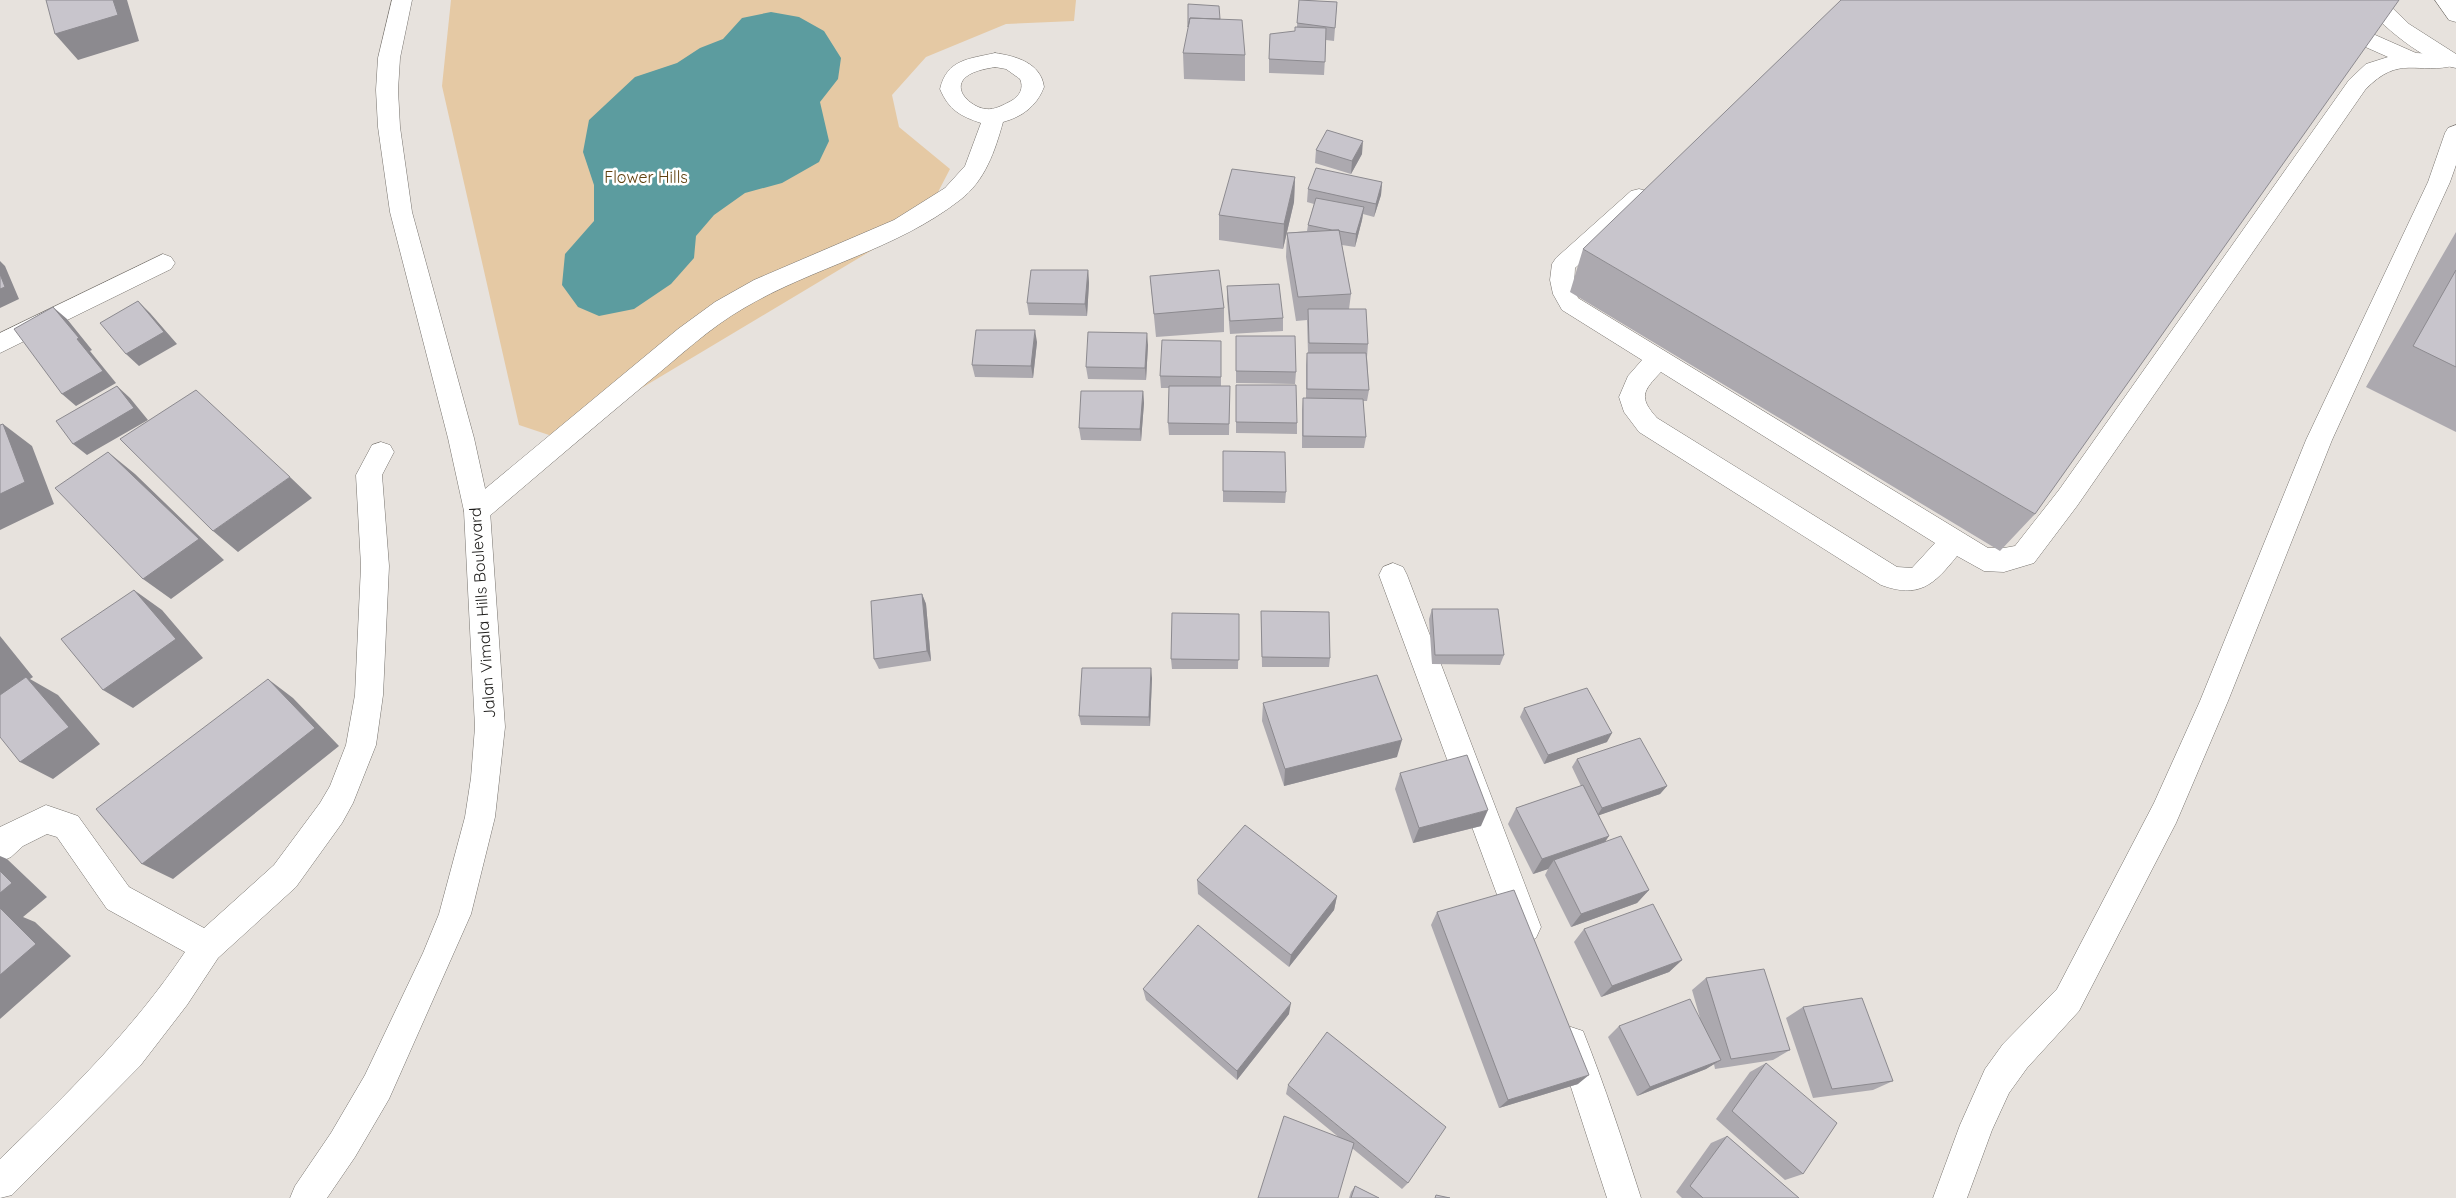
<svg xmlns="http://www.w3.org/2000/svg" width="2456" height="1198" viewBox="0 0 2456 1198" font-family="Quicksand,sans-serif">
  <rect width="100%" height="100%" fill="#e7e2dd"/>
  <path fill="#e5c9a4" d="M451,0h625l-2,21 -68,3 -80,33 -34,38 7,32 51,42 -26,50 -366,219 -39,-13 -77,-339z"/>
  <path fill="#5c9c9f" d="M771,12l28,5 25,14 17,27 -3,21 -18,23 9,39 -10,21 -37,21 -37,10 -31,22 -18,21 -2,22 -23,26 -37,25 -35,7 -21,-9 -16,-22 3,-31 29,-33v-36l-11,-33 6,-32 46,-43 42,-14 23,-15 23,-9 19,-21z"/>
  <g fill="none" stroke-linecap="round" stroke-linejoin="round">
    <defs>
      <path id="lane" d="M2268,0h28l120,53 40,2v10c-39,11 -56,-12 -91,25l-288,416 -43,57 -30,9 -20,-1 -27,-15c-23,29 -38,43 -76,29l-242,-153 -15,-20 -5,-15 9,-21 14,-16 -80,-50 -9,-16 -3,-14 2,-16 4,-6 75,-67 8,-2 8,2 3,6 -3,6 -72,65 -1,17 4,13 410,250h16l11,-2 44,-56 290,-410 17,-16 22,-7 -117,-52zM1661,372l274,171 -23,25 -15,-1 -240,-149c-19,-21 -14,-27 4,-46z
        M2435,0h21v22l-7,-2z
        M995,53c21,3 46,10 49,34 -7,19 -22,30 -41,35 -8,29 -18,59 -43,78 -64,50 -147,67 -216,108 -35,20 -65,49 -96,74 -54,45 -108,91 -162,137l-9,3 -9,-3 -4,-8 4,-8 210,-174 37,-27 39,-22 140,-60 51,-32 20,-22 16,-43c-21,-7 -32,-13 -41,-34 7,-30 29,-30 55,-36zM995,67l11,2 14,10c4,9 0,17 -9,22 -8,4 -16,9 -25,8 -12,-1 -32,-16 -23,-29 7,-9 22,-11 32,-13z"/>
      <path id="street" d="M392,0h20l-12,58 -2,32 2,37 12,85 62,226 16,73 15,216 -10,90 -24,97 -82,185 -34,58 -28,41h-37l5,-12 36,-53 34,-58 58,-122 16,-39 26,-97 6,-39 4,-51 -11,-216 -16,-73 -58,-226 -12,-85 -2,-37 2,-32z
        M2362,0h22l25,24 47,30v14c-28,-4 -79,-44 -94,-68z
        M2456,125v40l-6,17 -118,258 -104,261 -52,122 -97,188 -52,57 -18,25 -17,37 -25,68h-34l27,-73 25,-56 18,-25 54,-55 97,-186 46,-102 106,-261 122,-258 17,-49 3,-5z
        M163,254l8,3 4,6 -4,6 -171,84v-20z
        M381,442l9,3 4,7 -12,23 7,91 -6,129 -7,50 -23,58 -11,20 -46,64 -78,71 -31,47 -47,61 -128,129 -12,3v-39c67,-65 133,-129 185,-207l-78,-43 -50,-72 -10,-3 -24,12 -12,11 -11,5v-35l46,-22 32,11 51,71 75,41 70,-63 46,-62 10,-17 16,-41 9,-50 6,-129 -5,-91 16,-30z
        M1393,563l10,4 4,8 134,352 -5,11 -11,5 -11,-5 -5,-11 -130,-352 4,-8z
        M1571,1027l12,4c22,55 40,111 58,167h-34l-38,-117 -14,-38 4,-12z"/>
    </defs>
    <use href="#lane" stroke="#77736e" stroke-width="1"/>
    <use href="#street" stroke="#77736e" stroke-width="1"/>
    <use href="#lane" fill="#fff" fill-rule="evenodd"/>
    <use href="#street" fill="#fff" fill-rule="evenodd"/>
  </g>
  <path fill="#aca9af" d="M1299,0l38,2 -3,39 -8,-1 -2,35 -55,-2v-14l26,-28 2,-4z
    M1220,19l25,36v26l-61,-2 -1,-26z
    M1316,150l46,4 -11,20 -36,-11z
    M1295,177l-1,25 -11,47 -64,-9v-25z
    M1382,182l-1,13 -7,22 -11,-3 -1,6 -7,27 -13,-2 9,49 -2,15 19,35 -1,13 2,33 -2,11h-4l3,36 -2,11h-62v-38l1,-12h3v-33l1,-12h1l-1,-33 -11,1 -10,-64 1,-24 20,-2 1,-6 6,-21 -7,-2 1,-13z
    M2456,232v200l-90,-45z
    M1583,249l452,265 -35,37 -430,-259z
    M1088,270l1,13 -2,33 -58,-1 -2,-12z
    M1150,276l74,32v24l-68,5z
    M1227,286l56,32v13l-53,3 -3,-35z
    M1236,336l60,36 -1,12 -59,-1z
    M1221,341v45h9l-1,49h-60l-1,-12 1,-35h-8l-1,-12z
    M1037,342l-4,36 -58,-1 -3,-12z
    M1148,345l-2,35 -58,-1 -2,-12z
    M1236,385l61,38v11l-61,-1z
    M1143,391l1,12 -3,38 -60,-1 -2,-12z
    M1223,451l63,41 -1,11 -62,-1z
    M922,594l4,10 5,57 -52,8 -5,-10z
    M1432,609l72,46 -4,10 -68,-1 -3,-45z
    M1261,611l69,47 -1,9h-67z
    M1239,614l-1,55h-66l-1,-10z
    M1152,678l-2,48 -69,-1 -2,-9z
    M1263,703l134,54 -113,29 -22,-65z
    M1524,708l83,34 -63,22 -24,-47z
    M1577,759l90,27 -7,8 -61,21 6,27 44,48 -12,13 -66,24 -26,-52 3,-6 -15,5 -25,-50 8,-16 65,-22 -9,-19z
    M1400,773l81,53 -68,17 -18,-54z
    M1197,880l140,16 -3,14 -45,57 -91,-73z
    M1437,912l141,172 -79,24 -68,-183z
    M1584,929l98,31 -13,12 -68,25 -27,-55z
    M1706,978l84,72 -17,10 -58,9 -1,-5 -8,5 -69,27 -29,-59 11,-11 81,-8 -8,-28z
    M1143,989l146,25 -52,66 -91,-80z
    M1803,1007l90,74 -20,9 -60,8 -27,-80z
    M1766,1063l37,111 -18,6 -69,-61 34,-47z
    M1288,1085l120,98 -6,6 -116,-95z
    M1727,1136l72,62h-117l-6,-6 35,-49z
    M1355,1186l24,12h-30l2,-6z"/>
  <path fill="#8c8a8f" d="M113,0h14l12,41 -61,19 -23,-26z
    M1363,141l-1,13 -11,20 1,-13z
    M1295,177l-1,25 -11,47 1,-25z
    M1382,182l-1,13 -7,22 2,-13z
    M1364,207l-2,13 -7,27 1,-13z
    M0,261l5,5 14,33 -19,9z
    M1088,270l1,13 -2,33 -2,-12z
    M138,301l12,12 27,31 -38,22 -13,-12z
    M53,307l14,12 25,31 -2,1 26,32 -40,23 -14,-12 15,-55z
    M1035,330l2,12 -4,36 -2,-12z
    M1147,333l1,12 -2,35 -1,-12z
    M117,386l13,12 18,22 -61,35 -14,-11z
    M1143,391l1,12 -3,38 -1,-12z
    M3,424l29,22 22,58 -54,26v-36z
    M108,452l27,22 89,86 -53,39 -28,-20z
    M290,477l22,21 -74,54 -25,-21z
    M134,590l28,20 41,48 -70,50 -30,-18z
    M922,594l4,10 5,57 -4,-10z
    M0,636l33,41 -3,2 28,16 42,49 -47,35 -33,-17 -20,-62z
    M1151,668l1,10 -2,48 -1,-9z
    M268,679l25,19 46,48 -166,133 -31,-15z
    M1612,733l-5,9 -63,22 4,-9z
    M1402,740l-5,17 -113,29 1,-17z
    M1667,786l-7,8 -63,22 5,-8z
    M1488,810l-7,16 -68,17 6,-15z
    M1609,836l-10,15 -45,9 -6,9 -15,5 9,-15z
    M0,856l7,3 40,38 -24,20 12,5 36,34 -71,63z
    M1649,890l-12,13 -66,24 10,-13z
    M1337,896l-3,14 -45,57 2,-12z
    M1682,960l-13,12 -68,25 11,-11z
    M1291,1003l-2,11 -52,66v-9z
    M1721,1060l-15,9 -69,27 13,-9z
    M1589,1075l-11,9 -79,24 9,-8z"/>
  <path fill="#c8c5cc" stroke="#8c8a8f" d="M46,0h67l5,15 -63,19z
    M1299,0l38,2 -2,26 -38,-5z
    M1841,0h558l-364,514 -452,-265z
    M1188,4l31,2 1,13 -30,-1 -2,9z
    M1190,18l52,2 3,35 -62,-2z
    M1295,27l31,1 -1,34 -56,-3 1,-25 25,-3z
    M1327,130l36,11 -11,20 -36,-11z
    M1316,168l66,14 -6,22 -68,-15z
    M1232,169l63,8 -11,47 -65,-9z
    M1316,198l48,9 -8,27 -17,-3v-1h-7l-24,-5z
    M1339,230l12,64 -53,3 -11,-64z
    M1031,270h57l-3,34 -58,-1z
    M1219,270l5,38 -70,6 -4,-38z
    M2456,270v97l-43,-21z
    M0,274l5,13 -5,2z
    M1279,284l4,34 -53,3 -3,-35z
    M138,301l26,31 -38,22 -26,-31z
    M53,307l26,31 -2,1 26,32 -41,23 -48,-65z
    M1308,309h58l2,35 -59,-1z
    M976,330h59l-4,36 -59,-1z
    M1088,332l59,1 -2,35 -59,-1z
    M1236,336h59l1,36 -60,-1z
    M1162,340l59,1v36l-61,-1z
    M1307,353h59l3,37 -62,-1z
    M1236,385h60l1,38 -61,-1z
    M117,386l17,22 -61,36 -17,-23z
    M1169,386h61l-1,38 -61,-1z
    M196,390l94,87 -77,54 -93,-92z
    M1081,391h62l-3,38 -61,-1z
    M1303,398l60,1 3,38 -63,-1z
    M3,424l22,58 -25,12v-69z
    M1223,451l62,1 1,40 -63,-1z
    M108,452l91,87 -56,40 -88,-91z
    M134,590l42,49 -73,51 -42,-51z
    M922,594l5,57 -53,8 -3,-58z
    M1432,609h66l6,46h-69z
    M1261,611l68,1 1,46 -68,-1z
    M1172,613l67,1v46l-68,-1z
    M1082,668h69l-2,49 -70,-1z
    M1377,675l25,65 -117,29 -22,-66z
    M26,677l43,50 -49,35 -20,-25v-42z
    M268,679l47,49 -173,136 -46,-55z
    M1587,688l25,45 -64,22 -24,-47z
    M1640,738l27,48 -65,22 -25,-49z
    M1467,755l21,55 -69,18 -19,-55z
    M1583,785l26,51 -67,23 -26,-51z
    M1245,825l92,71 -46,59 -94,-75z
    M1621,836l28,54 -68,24 -27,-54z
    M0,871l12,12 -12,10z
    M1514,890l75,185 -81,25 -71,-188z
    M1653,904l29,56 -70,26 -28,-57z
    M0,908l36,36 -36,31z
    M1198,925l93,78 -54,68 -94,-82z
    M1764,969l26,81 -59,9 -25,-81z
    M1862,998l31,83 -61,8 -29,-82z
    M1690,999l31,61 -71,27 -31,-61z
    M1327,1032l119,95 -38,56 -120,-98z
    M1766,1063l71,60 -34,51 -71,-63z
    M1284,1116l70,27 -16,55h-80z
    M1727,1136l72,62h-96l-13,-12z
    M1355,1186l24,12h-28z
    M1436,1195l14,3h-15z"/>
  <g text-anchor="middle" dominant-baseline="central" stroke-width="5" stroke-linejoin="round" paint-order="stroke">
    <g font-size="16" fill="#614210" stroke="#fff">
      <text x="646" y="177">Flower Hills</text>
    </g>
    <g font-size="16" fill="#1d1c1a" stroke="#fff">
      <text transform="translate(482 613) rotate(-94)">Jalan Vimala Hills Boulevard</text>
    </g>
  </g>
</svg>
